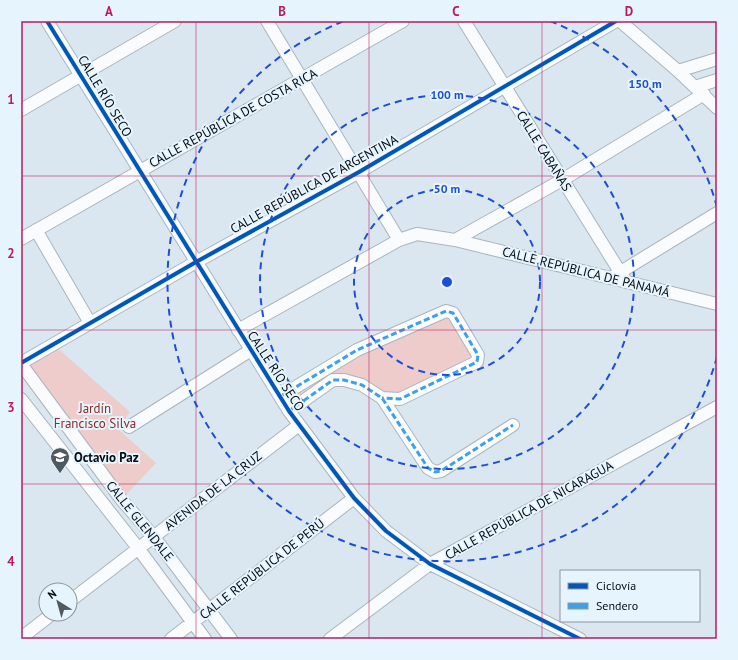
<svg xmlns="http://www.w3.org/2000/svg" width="738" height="660" viewBox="0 0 738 660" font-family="'PT Sans',sans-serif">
  <rect width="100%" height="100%" fill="#dae7f0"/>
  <path fill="#edcccb" d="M446,311l31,51 -77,37 -56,-19 -57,27 -5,-10 46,-26z
    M54,345l76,67 -12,17 38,34 -32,34 -101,-134z"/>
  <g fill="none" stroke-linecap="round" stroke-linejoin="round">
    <defs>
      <path id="street" d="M47,21l242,390 65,87 32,33 44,33 150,75
        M267,21l132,219
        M464,21l161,259
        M620,21l58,50 39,37
        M678,71l39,-12
        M695,87l22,-7
        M21,110l154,-89
        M36,230l54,93
        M21,239l382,-218
        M455,240l107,-60 142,-86
        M614,276l103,-63
        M238,330l161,-90 18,-6 38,6 262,64
        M21,363l175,-101 163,-90 257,-151
        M21,364l100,135 33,38 77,102
        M281,396l76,-46 89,-39 7,2 25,42 -1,7 -77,37 -18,-1
        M21,399l117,149 67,91
        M289,411l44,-31h11l18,5 20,13 46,70 7,4 6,-1 72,-46
        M129,427l122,-77
        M70,601l229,-176
        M21,638l31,-24
        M171,639l183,-141
        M330,639l100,-75 287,-157"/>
    </defs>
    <use href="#street" stroke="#abb5bc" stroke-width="14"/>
    <use href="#street" stroke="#f9fbfd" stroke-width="12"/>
    <path stroke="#3ca1ea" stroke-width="3" stroke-dasharray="6 3" stroke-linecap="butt" d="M281,396l76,-46 89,-39 7,2 25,42 -1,7 -77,37 -18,-1
      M289,411l44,-31h11l18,5 20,13 46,70 7,4 6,-1 72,-46"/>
    <defs>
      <path id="cycleway" d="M47,21l242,390 65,87 32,33 44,33 150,75
        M21,363l175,-101 163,-90 257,-151"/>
    </defs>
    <use href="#cycleway" stroke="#e6f4fe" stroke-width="6"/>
    <use href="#cycleway" stroke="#0057b8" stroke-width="4"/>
  </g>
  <path fill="none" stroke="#c2185b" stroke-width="1" stroke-opacity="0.55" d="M196,21v618M369,21v618M542,21v618M21,176h696M21,330h696M21,484h696"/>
  <g fill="none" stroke="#1d4ed8" stroke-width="2" stroke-dasharray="7 5">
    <circle cx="447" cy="282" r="93"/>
    <circle cx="447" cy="282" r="187"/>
    <path d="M717 357A280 280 0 1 1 344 21M550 21A280 280 0 0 1 717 207"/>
  </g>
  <defs>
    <symbol id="school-pin" viewBox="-11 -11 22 30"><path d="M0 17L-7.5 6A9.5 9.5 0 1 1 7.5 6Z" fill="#505960" stroke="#e6f4fe"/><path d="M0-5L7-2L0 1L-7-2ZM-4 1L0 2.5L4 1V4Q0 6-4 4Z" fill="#fff"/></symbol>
  </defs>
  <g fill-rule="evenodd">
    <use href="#school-pin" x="49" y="446" width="22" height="30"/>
  </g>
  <g text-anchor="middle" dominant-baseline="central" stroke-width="4" stroke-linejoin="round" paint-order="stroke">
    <g font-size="13" fill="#050c12" stroke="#e6f4fe">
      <text transform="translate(105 96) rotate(59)">CALLE RÍO SECO</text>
      <text transform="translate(233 118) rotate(-29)">CALLE REPÚBLICA DE COSTA RICA</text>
      <text transform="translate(544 151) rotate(58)">CALLE CABAÑAS</text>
      <text transform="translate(314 184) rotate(-29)">CALLE REPÚBLICA DE ARGENTINA</text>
      <text transform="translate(586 272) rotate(14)">CALLE REPÚBLICA DE PANAMÁ</text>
      <text transform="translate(276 371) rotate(57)">CALLE RÍO SECO</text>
      <text transform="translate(213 491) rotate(-38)">AVENIDA DE LA CRUZ</text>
      <text transform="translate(529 510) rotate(-29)">CALLE REPÚBLICA DE NICARAGUA</text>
      <text transform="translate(140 521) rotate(51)">CALLE GLENDALE</text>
      <text transform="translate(262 569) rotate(-38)">CALLE REPÚBLICA DE PERÚ</text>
    </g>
    <g font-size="13" fill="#8d2c24" stroke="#e6f4fe">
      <text x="95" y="408">Jardín<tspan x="95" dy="15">Francisco Silva</tspan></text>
    </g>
    <g font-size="13" font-weight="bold" fill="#050c12" stroke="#e6f4fe" text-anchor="start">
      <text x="74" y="457">Octavio Paz</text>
    </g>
  </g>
  <circle cx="447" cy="282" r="6" fill="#1d4ed8" stroke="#e6f4fe" stroke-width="2"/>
  <g font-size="12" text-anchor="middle" font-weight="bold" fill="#1d4ed8" stroke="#e6f4fe" stroke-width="4" stroke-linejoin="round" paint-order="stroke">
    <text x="645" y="88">150 m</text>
    <text x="447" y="99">100 m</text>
    <text x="447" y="193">50 m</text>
  </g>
  <rect width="738" height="660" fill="none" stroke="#e6f4fe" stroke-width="44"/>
  <rect x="560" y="570" width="140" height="52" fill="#e6f4fe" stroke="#8c97a0"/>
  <rect x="568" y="583" width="20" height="6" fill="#0057b8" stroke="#8c97a0"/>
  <text x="596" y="590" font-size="12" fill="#050c12">Ciclovía</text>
  <rect x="568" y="603" width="20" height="6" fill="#3ca1ea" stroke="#8c97a0"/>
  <text x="596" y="610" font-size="12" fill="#050c12">Sendero</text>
  <g transform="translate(58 602) rotate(323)"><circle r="19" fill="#e6f4fe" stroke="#8c97a0"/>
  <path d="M0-3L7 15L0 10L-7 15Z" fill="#505960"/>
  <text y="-6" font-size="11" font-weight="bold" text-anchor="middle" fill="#050c12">N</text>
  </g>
  <rect x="22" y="22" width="694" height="616" fill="none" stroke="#c2185b" stroke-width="1.5"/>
  <g font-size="13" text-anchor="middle" font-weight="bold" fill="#c2185b">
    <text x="109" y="16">A</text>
    <text x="282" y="16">B</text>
    <text x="456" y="16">C</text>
    <text x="629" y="16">D</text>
    <text x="11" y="104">1</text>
    <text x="11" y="258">2</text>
    <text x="11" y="412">3</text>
    <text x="11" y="566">4</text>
  </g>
</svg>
